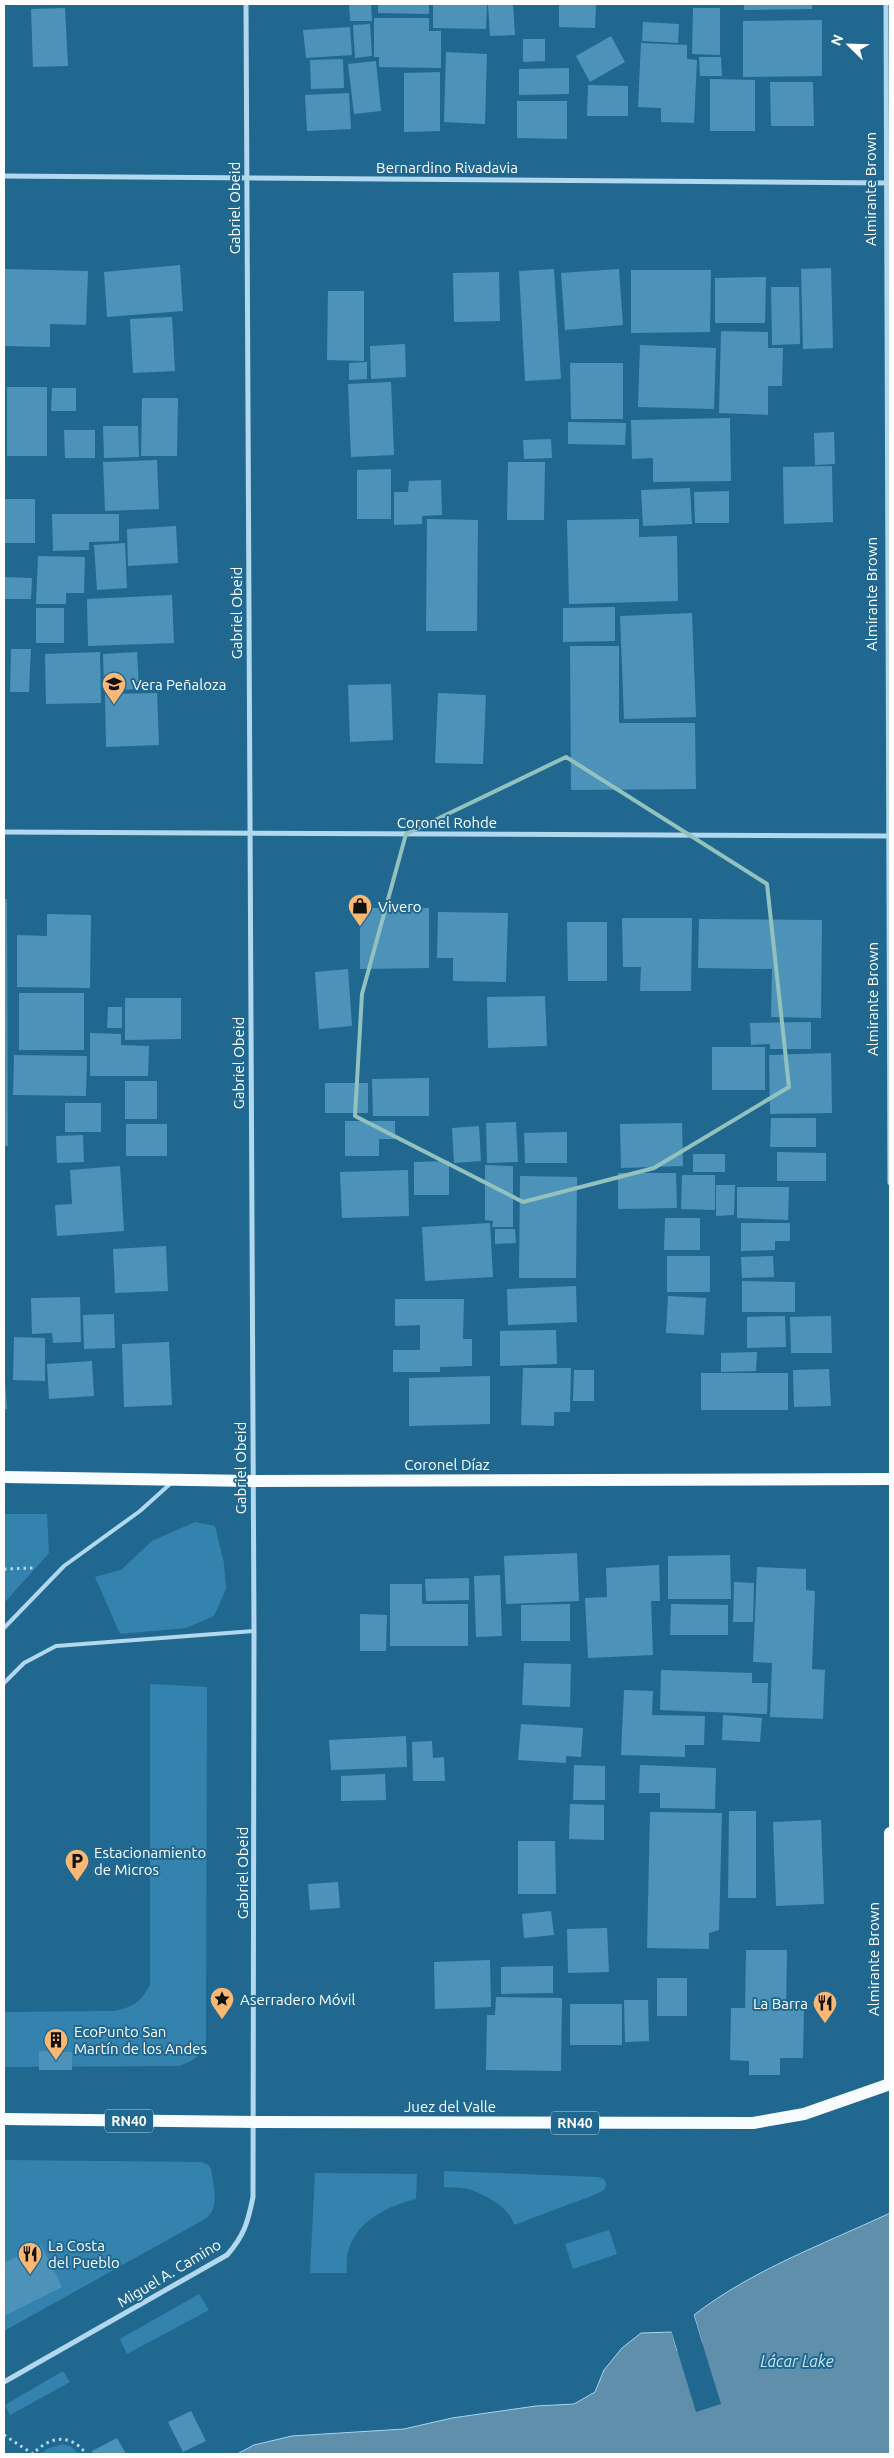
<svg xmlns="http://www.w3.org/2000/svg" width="894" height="2458" viewBox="0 0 894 2458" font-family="Ubuntu,sans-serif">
  <rect width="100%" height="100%" fill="#206890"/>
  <path fill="#3483ae" d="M4,1514h43l2,39 -45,50z
    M195,1522l20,4 9,37 2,26 -12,27 -28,12 -66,6 -25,-57 26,-7 31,-29z
    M150,1684l57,3 -1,354c-5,15 -12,20 -27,25l-175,1v-55l110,-1c19,-4 27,-9 36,-26z
    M4,2160l197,2 7,3 3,4c2,17 10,39 -6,50l-201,112z
    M444,2171l154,6 6,2 2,5 -2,6 -10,5 -80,30c-3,-17 -30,-31 -46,-36 -7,-2 -16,-1 -24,-2z
    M315,2173l102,1 -1,25c-37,9 -74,31 -69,74h-37z
    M609,2230l8,24 -44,15 -8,-25z
    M199,2294l10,16 -82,44 -7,-15z
    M63,2371l7,11 -60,33 -5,-10z
    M62,2444l8,2 9,8h-38l6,-5z"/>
  <path fill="#5f8faa" stroke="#a5d5ee" d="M890,2213v241h-653l17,-9 38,-9 112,-7 48,-11 84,-12 38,-2 21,-12 9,-22 18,-22 19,-15 31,-1 5,19 25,-8 -8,-28c58,-45 130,-71 196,-102z"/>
  <path fill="#206890" d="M693,2313l28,91 -25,8 -25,-82 3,1 5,17 20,-7 -8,-25z"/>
  <path fill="#4d93b9" d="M349,4h22l1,17h-22z
    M378,4h51v10l-51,-1z
    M433,4h54l-1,25 -53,-1z
    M488,4h25l2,31 -25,1z
    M559,4h37l-1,24 -36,-1z
    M744,4h68v5l-68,1z
    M65,8l3,58 -35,1 -2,-58z
    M693,8h27v47l-28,-1z
    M374,18h55v13h12v37l-62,-1v-10h-5z
    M822,20v56l-79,1v-56z
    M643,22l36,2 -1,19 -36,-2z
    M370,24l2,32 -17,2 -2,-33z
    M350,27l2,28 -46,3 -3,-28z
    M611,36l14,26 -35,20 -14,-26z
    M523,39h22v22l-22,1z
    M641,43l46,2v14l10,1 -3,63 -33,-1v-14l-23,-1z
    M446,52l41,2 -2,70 -41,-2z
    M699,57h22l1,19h-22z
    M343,59l1,29 -33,1 -1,-29z
    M376,61l5,50 -27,3 -6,-50z
    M569,68v26l-50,1v-26z
    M440,72v59l-36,1v-59z
    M710,79l45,1v51h-45z
    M770,82h43l1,44h-43z
    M588,85l40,1v30h-41z
    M349,93l2,36 -44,2 -2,-36z
    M517,101h50v38l-50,-1z
    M180,265l3,46 -76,6 -3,-45z
    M831,268l2,80 -30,1 -2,-80z
    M4,269l84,2 -2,54 -36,-1v23l-46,-1z
    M554,269l7,110 -36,2 -6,-110z
    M619,269l4,56 -58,5 -4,-57z
    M631,270h80l-1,62 -79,1z
    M499,272l1,49 -46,1 -1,-49z
    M766,277l-1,46h-50v-45z
    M771,287h28l1,57 -28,1z
    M328,291h36v70l-37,-1z
    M172,317l3,54 -42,2 -3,-54z
    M721,331l47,1v16h15l-1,38h-14v29l-49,-2z
    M405,344l1,33 -35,2 -1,-33z
    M640,345l76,3 -2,61 -76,-2z
    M367,362v17l-18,1v-17z
    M570,363h53v56h-52z
    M391,382l3,73 -43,2 -3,-73z
    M7,387h40v69h-40z
    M52,388h24v23h-25z
    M142,398h36l-1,58h-36z
    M730,418l1,63 -78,1v-24l-21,1 -1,-39z
    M568,422l58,1 -1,22 -57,-1z
    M103,426h35l1,31 -35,1z
    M64,430h31v28h-30z
    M834,432l1,32 -20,1 -1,-32z
    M551,439l1,19 -28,1 -1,-19z
    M157,460l2,49 -54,2 -2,-49z
    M508,462h37l-1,58h-37z
    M832,466l1,56 -49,2 -1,-57z
    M391,469v50h-34v-49z
    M441,480l1,35 -20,1v8l-28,1v-33h14l1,-11z
    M690,488l2,36 -49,2 -2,-36z
    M729,491v32h-34l-1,-31z
    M4,499h31v44h-31z
    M52,514h67v27l-30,1v8l-36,1z
    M427,519l51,1 -1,111h-51z
    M639,519v18l38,-1 1,65 -109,3 -2,-84z
    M176,526l2,37 -50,3 -1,-37z
    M125,543l2,45 -30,2 -3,-45z
    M38,556l47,1 -1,36h-18v11h-30z
    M4,577l28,1 -1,21h-27z
    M172,595l2,48 -86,3 -1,-47z
    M615,607v34l-52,1v-34z
    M36,608h28v35h-28z
    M692,613l4,104 -72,2 -4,-103z
    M570,646h49v77h76l1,66 -125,1z
    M11,649h20l-2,43h-19z
    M100,652l1,51 -55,1 -1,-50z
    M137,652l2,37 -35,2 -1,-37z
    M391,684l2,56 -43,2 -2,-57z
    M157,693l2,52 -53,2 -1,-53z
    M438,693l48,2 -3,69 -48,-1z
    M4,899h3l1,247h-4z
    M360,908h69v60l-69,1z
    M438,912l70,1 -2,69 -53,-1v-23h-16z
    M47,914l44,1 -1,73 -73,-1v-52l30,1z
    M622,918h70l-1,73h-51l1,-24h-18z
    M699,919l123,1 -1,98 -50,-1 1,-48 -74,-1z
    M567,922h40v59h-39z
    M348,969l4,57 -33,3 -4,-57z
    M19,993h65v57h-65z
    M545,996l2,50 -59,2 -1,-51z
    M125,998h56v41l-56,1z
    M108,1007h14v21h-15z
    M811,1022v27h-41v-5l-19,1 -1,-22z
    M90,1033l31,1v11l28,1 -1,30h-58z
    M712,1047h53v43h-53z
    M831,1053l1,60 -62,1 -1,-59z
    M14,1055l73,1 -1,40 -73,-1z
    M429,1078v38h-56l-1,-37z
    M125,1081h32v38h-32z
    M325,1083h43v30h-43z
    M65,1103h36v29h-36z
    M771,1118h45v29h-46z
    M345,1121h50v18h-16v17h-34z
    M516,1122l2,40 -31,1 -1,-40z
    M682,1123l1,43 -62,2 -1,-44z
    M126,1124h41v32h-41z
    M479,1126l2,35 -27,2 -2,-35z
    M567,1132v31h-42l-1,-30z
    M83,1135l1,27 -27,1 -1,-27z
    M777,1152l49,1v28h-49z
    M693,1154h32v18h-32z
    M449,1161v34h-35v-33z
    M485,1165l28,1v61h-21l1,-6 -8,-1z
    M120,1166l4,65 -67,5 -2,-31 17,-1 -2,-34z
    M408,1170l1,46 -67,2 -2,-46z
    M618,1173h58l1,35 -59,1z
    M682,1175h33v35l-34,-1z
    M520,1176l57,1 -1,101h-57z
    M716,1185h19l-1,30 -18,1z
    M737,1187h52l-1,33 -51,-2z
    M665,1218h35v32h-36z
    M490,1223l3,54 -68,4 -3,-54z
    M741,1223h49v18h-15v9l-34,1z
    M495,1229h20l1,14 -21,1z
    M166,1246l2,45 -53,2 -2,-44z
    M667,1256h43v36h-43z
    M773,1256l1,21 -32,1 -1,-21z
    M742,1281l53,1v30h-53z
    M576,1286l1,36 -69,3 -1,-36z
    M668,1296l38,2 -2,37 -38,-2z
    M80,1297l1,45 -28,1 -1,-10 -20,1 -1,-36z
    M395,1299h69l-1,40h9v27l-32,1v5h-47v-22h27v-25l-25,1z
    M114,1314l1,34 -31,1 -1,-34z
    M785,1316l1,31 -39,1v-31z
    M831,1316l1,37h-41l-1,-36z
    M556,1330l1,34 -57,2v-35z
    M14,1337l31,1v43l-32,-1z
    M169,1342l3,63 -48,2 -2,-63z
    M757,1352l-1,19 -35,1v-19z
    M92,1361l2,35 -45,3 -2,-35z
    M523,1368h48l-1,44h-16v14l-33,-1z
    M829,1369l2,37 -37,1 -1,-37z
    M574,1370h20v31h-21z
    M701,1373h87v37h-87z
    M490,1376v48l-81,2v-48z
    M4,1379h1l2,30h-3z
    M577,1553l2,48 -73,3 -2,-48z
    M730,1555l1,44h-63v-43z
    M659,1565l1,36h-9l2,54 -65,3 -3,-60 22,-1 -1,-29z
    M757,1567l49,2v21l9,1 -3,78 13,1 -2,49 -53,-2 2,-54 -19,-1z
    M500,1575l2,61 -26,1 -2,-61z
    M469,1578v22l-43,1 -1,-22z
    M734,1582l20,1 -1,39h-20z
    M390,1584h32v20h46v42h-78z
    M570,1604v37h-49v-36z
    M671,1604l57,1v30h-58z
    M360,1614l27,1 -1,36h-26z
    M524,1663l47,1 -1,43 -48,-2z
    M661,1670l91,3v10h16l-1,31 -107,-4z
    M624,1690l29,1 -1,24 53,1 -1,29h-19v12l-64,-2z
    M723,1715l39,3 -2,24 -38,-2z
    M521,1724l62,4 -2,29 -15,-1v7l-48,-3z
    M406,1736l1,31 -76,3 -2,-30z
    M432,1741l1,17 11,-1 1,24h-32l-1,-39z
    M574,1765l31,1v34h-32z
    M640,1765l76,3 -1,41 -55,-1v-15h-21z
    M385,1774l1,26 -45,1v-25z
    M570,1804l34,1v35l-35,-1z
    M729,1811h27v87h-28z
    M650,1812l72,1 -3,117 -10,3v16l-62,-1z
    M821,1820l3,84 -48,2 -3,-84z
    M518,1841h37l1,53h-38z
    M338,1882l2,26 -30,2 -2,-26z
    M551,1911l3,24 -30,3 -2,-24z
    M607,1928l2,44 -41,1 -1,-44z
    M746,1950h41l-1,59h18l-1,49h-23v17h-31v-14l-19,-1 1,-52h14z
    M490,1960l1,47 -56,2 -1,-47z
    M553,1966v27l-52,1v-27z
    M657,1978h30v38h-30z
    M496,1997l66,1 -1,73 -75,-1 1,-55h8z
    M624,2000h24l1,41 -24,1z
    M570,2004h52v41h-52z
    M39,2051l33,1v18h-33z
    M41,2245l21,42 -58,29v-53z
    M191,2411l15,30 -23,11 -15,-30z
    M117,2438l9,16h-33l-1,-3z"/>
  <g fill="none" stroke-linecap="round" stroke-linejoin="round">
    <path stroke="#b1d8ed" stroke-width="3" stroke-dasharray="2.5 4" stroke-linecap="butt" d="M4,1569l29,-1
      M4,2435l29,19c16,-18 38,-21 53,0"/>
    <path stroke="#b1d8ed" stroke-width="4" d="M4,1628l60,-62 76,-55 30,-27
      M4,1683l20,-20 32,-17 198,-15"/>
    <path stroke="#b1d8ed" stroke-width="5" d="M886,4l4,1179
      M4,176l886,7
      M4,832l886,4
      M4,2382l223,-127c17,-19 21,-33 26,-58l1,-566 -8,-1627"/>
    <path stroke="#f7fcff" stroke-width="12" d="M4,1477l248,4 638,-2
      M890,2084v-251
      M4,2119l251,3 498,1 51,-9 86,-30"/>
  </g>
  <path fill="none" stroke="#93c1be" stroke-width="4" stroke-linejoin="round" d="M566,757l201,127 22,203 -135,81 -131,34 -168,-86 7,-122 44,-160z"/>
  <defs>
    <symbol id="school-pin" viewBox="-11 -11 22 30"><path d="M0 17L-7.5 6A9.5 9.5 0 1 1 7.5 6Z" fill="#fab872" stroke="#206890"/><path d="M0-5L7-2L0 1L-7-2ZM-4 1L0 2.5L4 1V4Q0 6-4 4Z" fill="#111"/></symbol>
    <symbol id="shop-pin" viewBox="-11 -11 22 30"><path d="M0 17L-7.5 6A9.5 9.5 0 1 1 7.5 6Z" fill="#fab872" stroke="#206890"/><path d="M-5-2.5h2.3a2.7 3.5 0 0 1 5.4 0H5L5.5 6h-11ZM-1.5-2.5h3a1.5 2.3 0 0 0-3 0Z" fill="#111"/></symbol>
    <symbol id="parking-pin" viewBox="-11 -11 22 30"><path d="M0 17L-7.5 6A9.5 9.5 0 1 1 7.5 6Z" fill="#fab872" stroke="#206890"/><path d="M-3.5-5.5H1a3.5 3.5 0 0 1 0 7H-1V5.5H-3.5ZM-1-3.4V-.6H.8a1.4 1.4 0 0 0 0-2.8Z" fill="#111"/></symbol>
    <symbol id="sight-pin" viewBox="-11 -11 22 30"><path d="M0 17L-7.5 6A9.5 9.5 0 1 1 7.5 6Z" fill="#fab872" stroke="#206890"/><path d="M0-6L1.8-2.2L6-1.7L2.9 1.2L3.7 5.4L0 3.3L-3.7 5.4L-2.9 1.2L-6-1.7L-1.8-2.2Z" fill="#111"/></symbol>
    <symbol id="restaurant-pin" viewBox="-11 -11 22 30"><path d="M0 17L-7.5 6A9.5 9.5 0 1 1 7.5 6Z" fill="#fab872" stroke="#206890"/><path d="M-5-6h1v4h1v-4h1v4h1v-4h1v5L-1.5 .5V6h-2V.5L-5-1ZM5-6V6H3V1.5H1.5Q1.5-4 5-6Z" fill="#111"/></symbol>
    <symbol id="building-pin" viewBox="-11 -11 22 30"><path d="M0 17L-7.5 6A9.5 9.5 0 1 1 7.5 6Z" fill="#fab872" stroke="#206890"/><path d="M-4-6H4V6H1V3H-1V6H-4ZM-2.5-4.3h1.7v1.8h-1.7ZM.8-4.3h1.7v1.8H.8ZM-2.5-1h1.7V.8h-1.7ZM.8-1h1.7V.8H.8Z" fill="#111"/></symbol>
  </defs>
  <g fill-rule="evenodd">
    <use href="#school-pin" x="100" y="670" width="28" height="38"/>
    <use href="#shop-pin" x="346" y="892" width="28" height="38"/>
    <use href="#parking-pin" x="63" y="1847" width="28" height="38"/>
    <use href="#sight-pin" x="208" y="1985" width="28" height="38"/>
    <use href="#restaurant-pin" x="811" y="1989" width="28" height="38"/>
    <use href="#building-pin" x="42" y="2026" width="28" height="38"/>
    <use href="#restaurant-pin" x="16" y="2240" width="28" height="38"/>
  </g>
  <g text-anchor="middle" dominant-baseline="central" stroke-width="4" stroke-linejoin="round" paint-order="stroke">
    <g fill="#206890" stroke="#bcd2de" stroke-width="1">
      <rect x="105" y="2109.5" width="48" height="23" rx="4"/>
      <rect x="551" y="2111.5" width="48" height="23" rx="4"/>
    </g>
    <g font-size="14" font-weight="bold" fill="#fff">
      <text x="129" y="2121">RN40</text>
      <text x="575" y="2123">RN40</text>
    </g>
    <g font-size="15" fill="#fff" stroke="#206890">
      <text x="447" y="167">Bernardino Rivadavia</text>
      <text transform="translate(870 189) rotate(-90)">Almirante Brown</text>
      <text transform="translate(234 208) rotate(-90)">Gabriel Obeid</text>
      <text transform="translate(871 594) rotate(-90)">Almirante Brown</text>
      <text transform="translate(236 613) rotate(-90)">Gabriel Obeid</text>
      <text x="447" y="822">Coronel Rohde</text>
      <text transform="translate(872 999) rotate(-90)">Almirante Brown</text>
      <text transform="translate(238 1063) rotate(-90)">Gabriel Obeid</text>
      <text x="447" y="1464">Coronel Díaz</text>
      <text transform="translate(240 1468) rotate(-90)">Gabriel Obeid</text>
      <text transform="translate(242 1873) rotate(-90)">Gabriel Obeid</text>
      <text transform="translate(873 1959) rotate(-90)">Almirante Brown</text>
      <text x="450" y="2106">Juez del Valle</text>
      <text transform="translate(169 2273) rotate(-31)">Miguel A. Camino</text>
    </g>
    <g font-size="15" fill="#fff" stroke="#206890" text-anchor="start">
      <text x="132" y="684">Vera Peñaloza</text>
      <text x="378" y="906">Vivero</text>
      <text x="94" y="1852">Estacionamiento<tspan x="94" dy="17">de Micros</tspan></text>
      <text x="240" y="1999">Aserradero Móvil</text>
      <text x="808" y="2003" text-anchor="end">La Barra</text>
      <text x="74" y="2031">EcoPunto San<tspan x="74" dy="17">Martín de los Andes</tspan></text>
      <text x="48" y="2245">La Costa<tspan x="48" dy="17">del Pueblo</tspan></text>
    </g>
    <g font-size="16" font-style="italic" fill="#c4e4f5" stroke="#206890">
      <text x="797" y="2361">Lácar Lake</text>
    </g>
  </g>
  <rect width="894" height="2458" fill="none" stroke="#ffffff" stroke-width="10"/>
  <g transform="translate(849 45) rotate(293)" stroke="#206890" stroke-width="4" paint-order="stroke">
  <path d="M0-4L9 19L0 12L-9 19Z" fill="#ffffff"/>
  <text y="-8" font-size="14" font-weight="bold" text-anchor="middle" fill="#ffffff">N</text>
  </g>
</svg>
